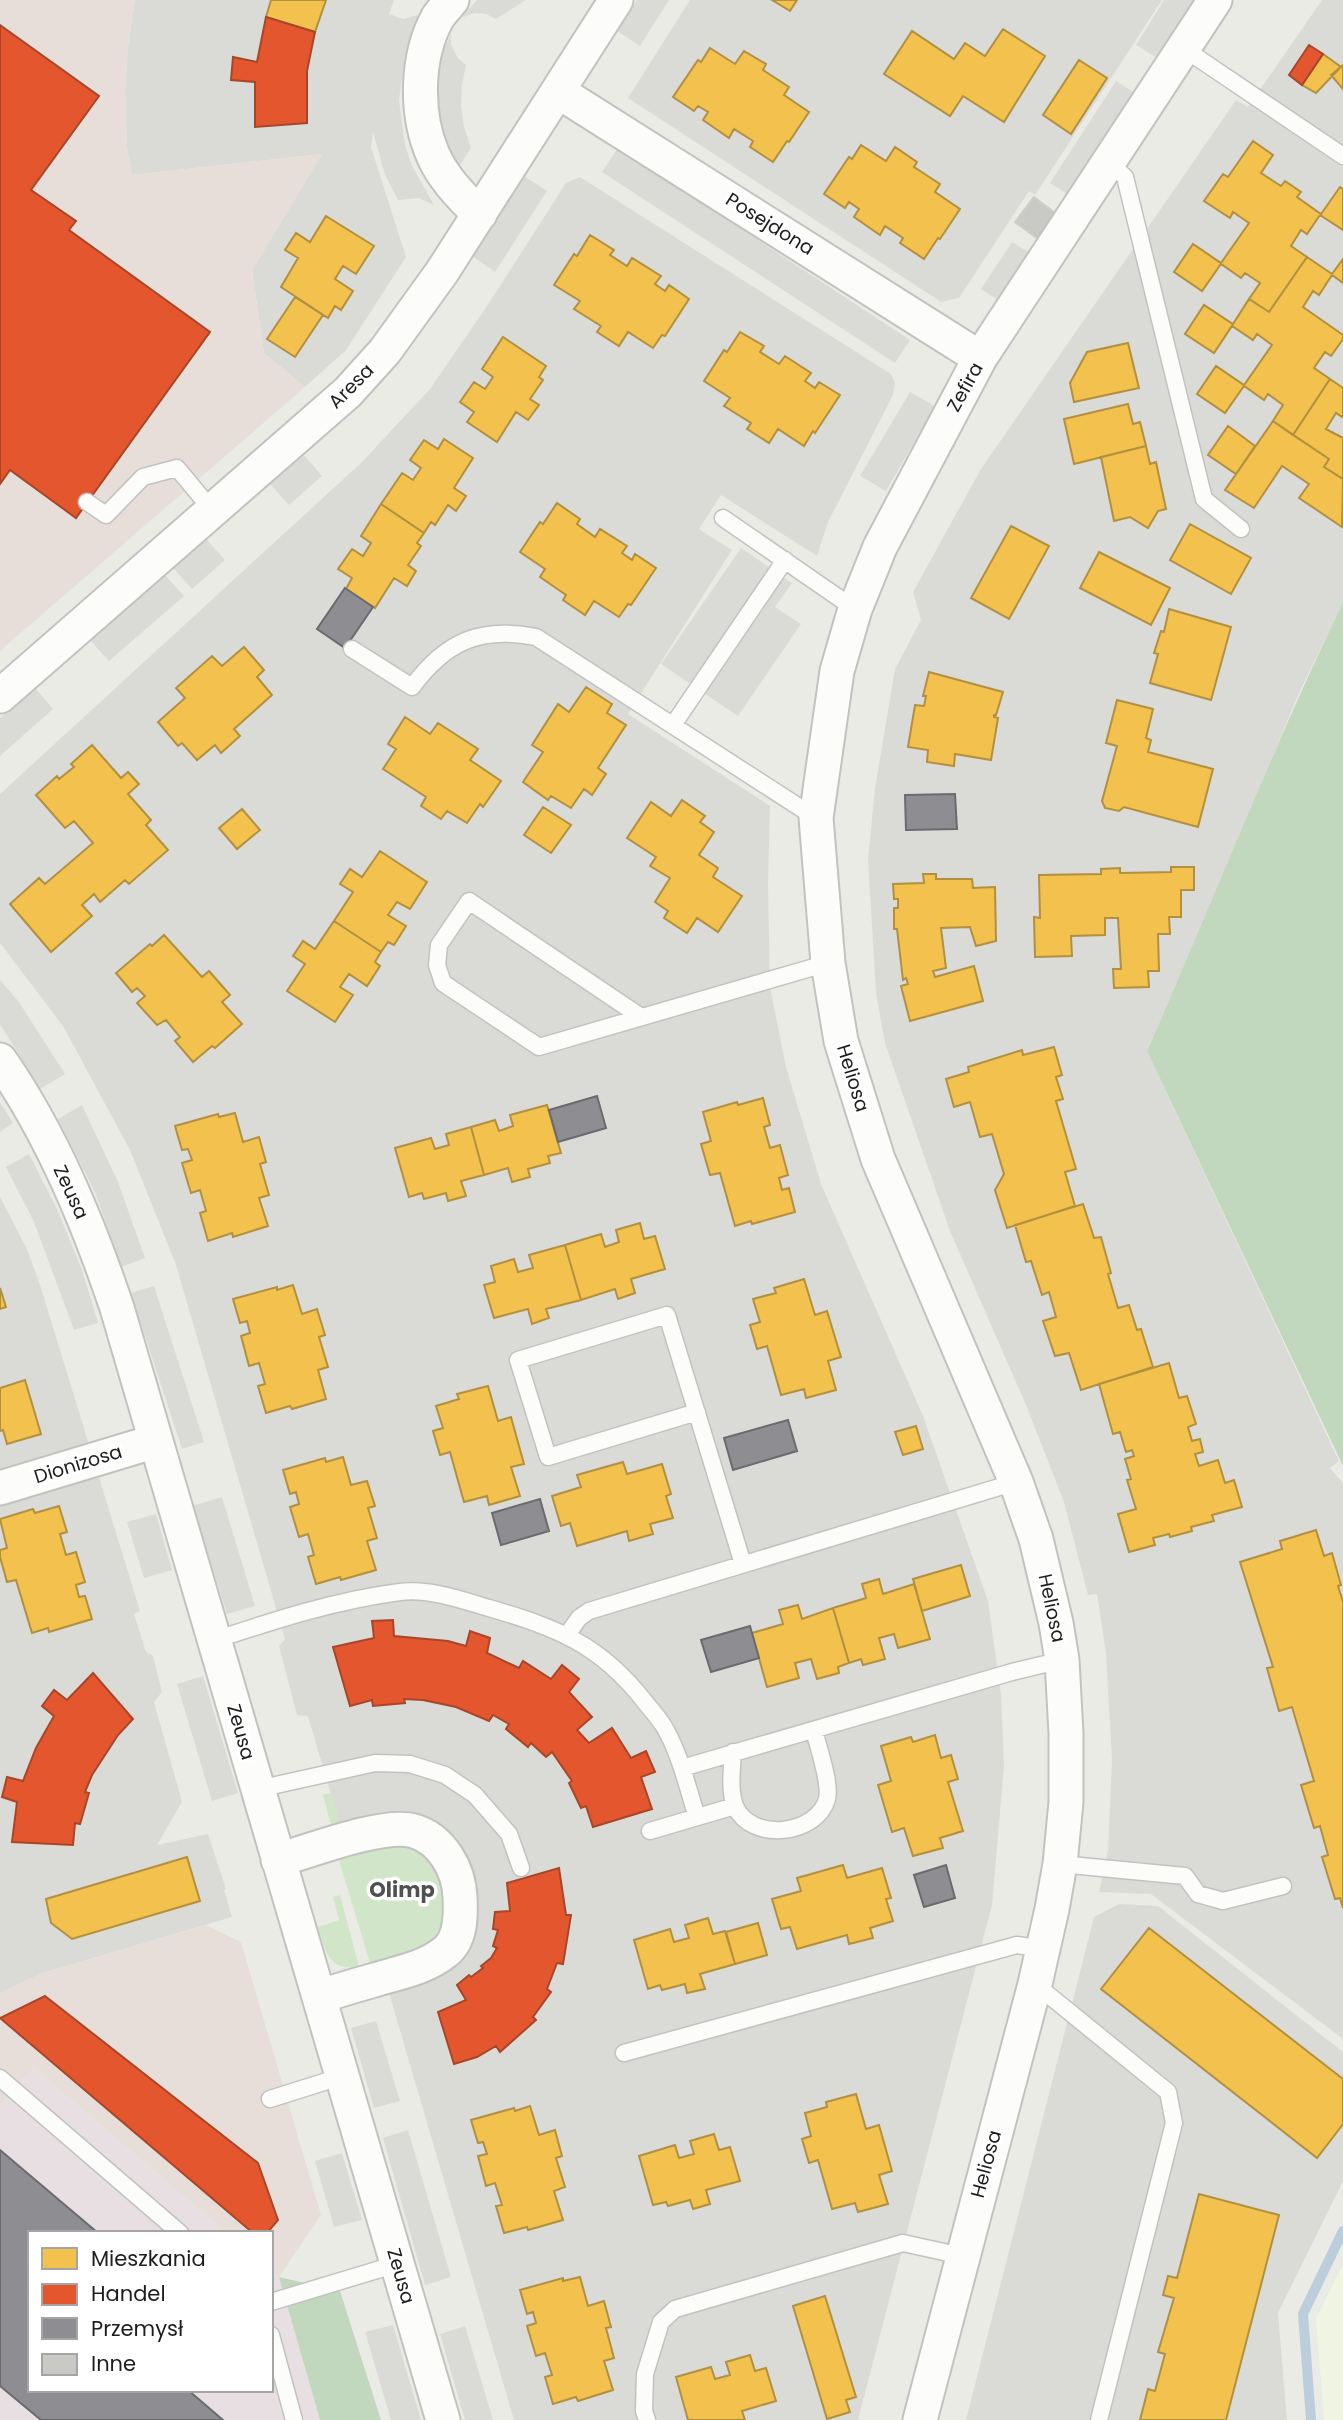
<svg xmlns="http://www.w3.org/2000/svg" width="1343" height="2420" viewBox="0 0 1343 2420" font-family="Poppins,sans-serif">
  <rect width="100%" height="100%" fill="#ebebe6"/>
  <path fill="#dadad7" d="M135,0h259l-5,14 14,5 19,-5 -10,20 -7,21 -6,45 6,45 7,21 22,39 -15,-7 -21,2 -13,-25 -12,-43 -2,15 35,110 -60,93 -41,37 -41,-34 -12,-83 70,-116 -190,21 -5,-27 -2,-58 3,-43z
    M477,0h49l-30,19 -10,-5 -12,-1 -13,5z
    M637,0h32l-29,46 -23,-15z
    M690,0h472l-127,195 -6,-4 -70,107 -18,4 -313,-204z
    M1164,0h42l-39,64 -31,-19z
    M1322,0h21v602l-44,91 -93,224 -59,134 192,410 -9,7 13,15v556l-192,-145 -52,-2 9,-41 4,-91 -6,-107 -9,-59 -9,1 -24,-93 -38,-97 -76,-174 -65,-188 -9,-50 -8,-133 7,-72 20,-119 26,-49 -8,-28 68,-123 255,-369 12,7z
    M451,35v10l7,13 8,7 -4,20 -1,21 3,21 7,21 -13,20 -1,9 -25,-70 8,-50z
    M1116,81l22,14 -66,102 -22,-14z
    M618,148l292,192 -15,23 -293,-191z
    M524,176l23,15 -52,81 -23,-16z
    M580,177l311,197 4,9 -2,12 -65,127 -11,34 -96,-61 -22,34 33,21 -104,164 142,92 -2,79 2,102 16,80 35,117 102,232 65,185 13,93 3,72 -12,139 -134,515h-344l-206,-704 -11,-1 -18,-69 6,-7 -109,-374 -46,-115 -67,-124 -63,-83v-149l361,-331 69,-74 59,-86 77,-120z
    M1012,242l21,13 -29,49 -23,-15z
    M910,392l25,14 -49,85 -26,-15z
    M304,455l18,21 -33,29 -19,-21z
    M206,539l19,21 -33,29 -19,-21z
    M741,548l51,35 -17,24 26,17 -63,92 -77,-52z
    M165,575l19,21 -75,65 -19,-21z
    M35,688l18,21 -53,47v-38z
    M0,980l19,22 46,72 -25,15 -40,-65z
    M0,1102l13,21 -13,9z
    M82,1105l36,77 27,76 -24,9 -26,-75 -37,-73z
    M29,1154l28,55 25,61 16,53 -24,7 -40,-108 -28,-55z
    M0,1197l27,52 14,39 99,323 -6,3 12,38 7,4 9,36 -8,10 28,100 -25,43 51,-11 18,55 -2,1 8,27 -189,56 -43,20z
    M154,1286l50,156 -22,7 -51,-156z
    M222,1497l33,109 -28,8 -34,-108z
    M156,1514l16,56 -28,8 -17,-56z
    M203,1676l35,117 -26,8 -35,-117z
    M1119,1904l39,2 185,146v129l-65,132 9,107h-321l128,-503z
    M376,2021l24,80 -26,7 -23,-80z
    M408,2130l43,147 -26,8 -42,-147z
    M342,2153l20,67 -28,7 -19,-66z
    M393,2325l28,95h-30l-26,-88z
    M465,2326l28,94h-28l-25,-86z"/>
  <path fill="#e8ded9" d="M0,0h135l-7,47 -3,43 2,58 5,27 190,-21 -70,117 12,82 41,34 -305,264z
    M206,1925l35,17 80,273 -42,62 -8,-6v-38h-45l-192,-165 -34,38v-113l43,-20z"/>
  <path fill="#e8dfe2" d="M34,2068l192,165h-196v157h241v-119l8,6 41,143h-320v-314z"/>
  <path fill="#f0f4e2" d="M1343,2264v156h-19l-8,-101z"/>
  <path fill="#d1e6c8" d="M331,1793l9,28c40,-6 95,-21 121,22 7,12 12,27 17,40l-9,3 -16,-40 -120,-12 -10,-40z
    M414,1842c8,7 20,14 24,23 11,21 14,60 -6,76 -17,13 -42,16 -62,22l-32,-106 36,-12z
    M340,1895l19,71c-30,7 -34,-16 -41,-39l21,-7 -6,-23z"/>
  <path fill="#c1d8be" d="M1343,602v864l-196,-415c66,-149 125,-302 196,-449z
    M279,2277l61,14 41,129h-61z"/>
  <path fill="#f2c14e" stroke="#b2903f" stroke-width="2" d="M271,0h55l-11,32 -49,-15z
    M772,0h25l-7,11z
    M1003,29l42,27 -41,66 -41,-26 -13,20 -66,-42 28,-43 42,28 11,-16 20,13z
    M710,48l25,16 9,-13 22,13 -3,6 26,17 -5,8 25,17 -20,30 -2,-1 -14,21 -23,-15 3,-6 -19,-12 -5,9 -26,-18 5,-8 -10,-6 -4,5 -21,-14 25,-37 3,2z
    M1323,54l18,13 -25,26 -14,-8z
    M1079,60l28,18 -36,56 -28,-19z
    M1343,65v24l-12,-14z
    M1253,141l20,14 -12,18 20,13 4,-5 16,11 -4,5 24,17 19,-27 3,2v41l-23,-15 -13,19 -6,-4 -10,16 16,11 -38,55 -20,-13 11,-16 -15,-10 -4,5 -20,-14 -19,27 -28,-19 19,-28 28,19 28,-40 -16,-11 -3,6 -26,-17 19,-27 5,3z
    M861,145l25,16 9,-14 22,15 -3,5 26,17 -5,8 25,17 -20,30 -2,-1 -14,21 -24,-16 3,-5 -18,-12 -5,9 -26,-18 5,-8 -10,-7 -4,6 -21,-14 25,-37 3,2z
    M326,216l48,30 -18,28 -13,-8 -8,13 18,12 -12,19 -6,-4 -7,12 -47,-31 17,-29 -13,-8 11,-17 14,9z
    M590,235l24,15 -4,5 17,11 5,-8 29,18 -6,8 10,7 4,-6 20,14 -24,37 -3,-1 -9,13 -25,-16 -9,14 -22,-14 4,-6 -27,-17 6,-8 -26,-16 20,-31 3,2z
    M1307,257l25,17 11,-15v24l-11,-8 -13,20 -6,-4 -10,16 40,28v4l-12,17 -6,-4 -11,16 16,11 -37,56 -20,-14 10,-16 -15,-11 -4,6 -20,-14 -19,27 -28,-19 19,-28 28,19 28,-40 -15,-11 -4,6 -21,-14 -18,27 -29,-19 19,-29 29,19 16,-25 20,13z
    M295,297l28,18 -28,42 -28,-18z
    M740,332l24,14 -4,6 19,12 6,-8 26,17 -6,8 10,7 4,-6 21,13 -25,38 -2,-2 -9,15 -26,-17 -9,14 -22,-14 4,-6 -27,-17 6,-8 -26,-17 20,-31 3,2z
    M503,337l43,29 -7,11 4,3 -13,19 9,6 -11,15 -12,-8 -19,30 -30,-20 7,-10 -14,-10 14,-20 11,7 8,-12 -11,-8z
    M1128,343l11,45 -65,14 -4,-19 17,-31z
    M1330,379l13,9v27l-1,2 -6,-4 -10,16 17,9v41l-19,-12 5,-8 -36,-24z
    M1128,404l5,20 7,-2 6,24 -72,18 -10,-45z
    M1273,421l56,38 -5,8 19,12 -1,48 -43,-29 10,-14 -27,-18 -28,42 -29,-18z
    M1228,426l27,20 -19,28 -28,-19z
    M444,439l29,19 -19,30 12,8 -10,15 -8,-6 -13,20 -4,-3 -7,11 -43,-29 21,-31 11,7 8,-12 -11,-8 14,-20 14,9z
    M1146,446l4,18 6,-2 10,47 -8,2 -10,17 -18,-11 -16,4 -13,-64z
    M557,503l23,16 -3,5 18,13 5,-8 27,17 -5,7 10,7 3,-6 21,14 -25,37 -3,-1 -9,13 -25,-16 -9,14 -22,-15 3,-5 -26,-18 5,-8 -25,-17 20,-30 3,2z
    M381,504l43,29 -7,10 4,3 -13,19 8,6 -9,15 -13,-8 -19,30 -29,-19 6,-11 -14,-9 14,-20 11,7 8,-13 -10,-7z
    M1190,524l61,34 -20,36 -61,-34z
    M1011,526l38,20 -40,73 -38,-21z
    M1099,552l71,36 -19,37 -71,-37z
    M1169,609l62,18 -20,73 -61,-17 8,-29 -4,-1 7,-22 3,1z
    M244,647l20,23 -7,7 15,18 -38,34 6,7 -19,17 -6,-8 -18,15 -15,-17 -4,3 -20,-24 27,-24 -9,-10 36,-32 10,10z
    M929,672l74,20 -7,23h-2v2l4,1 -7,42 -36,-6 -1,12 -27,-4 1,-12 -20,-3 7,-42 9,1 2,-10h-3z
    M586,687l26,17 -5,9 19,12 -28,43 8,6 -14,21 -8,-6 -13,19 -20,-12 -3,4 -25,-18 20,-30 -11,-7 26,-41 11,8z
    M1117,700l36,9 -7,29 5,2 -3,12 65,17 -15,58 -74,-20 -5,4 -14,-3 -3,-7 15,-55 -11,-3z
    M405,717l25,17 8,-11 40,26 -8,11 31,21 -18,26 -3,-3 -13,19 -20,-12 -6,8 -20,-13 5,-9 -43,-28 13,-20 -8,-5z
    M92,745l29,33 7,-6 11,12 -11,10 23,26 -5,5 22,25 -39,34 -4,-4 -25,22 -6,-8 -12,11 10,11 -41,36 -41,-48 29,-26 6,6 48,-41 -19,-22 -9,7 -29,-33 21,-19 2,3 15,-12 -3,-3z
    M682,800l23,16 -5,6 14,10 -15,23 19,13 -5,9 29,19 -24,36 -21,-14 -10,15 -23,-15 4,-7 -13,-9 15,-24 -20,-12 6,-9 -29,-19 24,-36 20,14z
    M543,807l28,18 -20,28 -27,-18z
    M242,809l18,21 -23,19 -18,-21z
    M380,851l47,31 -17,27 -13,-7 -9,13 18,11 -12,19 -6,-3 -7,10 -47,-31 19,-29 -13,-8 10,-15 12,8z
    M1171,867h23v23h-13v27h-12l1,17h-12l1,37h-11l1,16 -35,1 -1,-19h8l-3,-51h-13v17l-34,1 1,20 -37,1 -1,-40 6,1 -1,-43 62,-1v-5l19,-1v5l51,-1z
    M923,874h13v5h36l1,9 22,-1 1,54 -20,5 -6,-19 -29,1 5,40 -13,3 2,6 39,-11 9,35 -73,20 -9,-35 7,-2 -2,-6 -3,2 -6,-51h-3v-21h4v-9h-4l-1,-15 31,-1z
    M334,921l47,31 -6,10 5,4 -13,20 -18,-12 -9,13 13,8 -18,27 -48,-31 18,-27 -12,-8 10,-15 12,8z
    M164,935l38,42 7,-6 21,24 -8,7 20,22 -27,24 -3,-2 -19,16 -18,-21 5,-4 -14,-17 -9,5 -20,-22 8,-7 -8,-8 -5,4 -16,-19 34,-29 2,2z
    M1054,1047l8,28 -6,2 7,22 -7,2 20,68 -11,3 10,34 -68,22 -12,-38 9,-16 -12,-40 -12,3 -10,-35 -16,5 -8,-28 23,-7 -1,-5 54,-17 1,5z
    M763,1098l7,27 -6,2 6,21 10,-3 8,30 -9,3 3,12 7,-2 6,24 -43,12 -1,-3 -16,5 -15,-53 -10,2 -9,-31 10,-3 -8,-29 34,-10 1,3z
    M547,1105l14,48 -13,3 2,7 -22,6 2,8 -18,5 -4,-14 -24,7 -13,-48 24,-7 4,11 14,-5 -3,-11z
    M235,1113l8,29 16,-5 7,25 -6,2 9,31 -10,3 9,28 -35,11 -1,-4 -24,8 -8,-28 6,-2 -6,-21 -9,3 -9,-30 10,-3 -4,-11 -6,1 -7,-24 43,-12 1,3z
    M471,1127l13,48 -23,6 5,15 -18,5 -2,-8 -22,6 -2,-6 -13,4 -14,-49 36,-10 4,11 14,-4 -3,-11z
    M1083,1204l11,34 7,-1 10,36 -3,1 10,34 11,-3 8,25 4,-1 12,38 -72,23 -12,-37 -14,3 -12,-35 13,-4 -7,-25 -7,3 -11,-34 -5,1 -11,-37z
    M640,1223l4,16 11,-3 10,33 -34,10 4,14 -17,6 -3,-10 -34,11 -16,-55 36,-11 4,13 14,-5 -3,-12z
    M565,1245l16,55 -35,9 3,9 -17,6 -4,-15 -34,9 -10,-33 11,-3 -4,-16 23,-7 4,13 15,-4 -4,-13z
    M804,1279l11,36 12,-4 14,46 -13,4 8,29 -30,8 -2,-9 -23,6 -14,-49 -10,3 -7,-24 10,-3 -7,-23 23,-6 -2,-5z
    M293,1285l9,29 15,-5 8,26 -6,2 9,30 -10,3 8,29 -34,10 -2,-3 -24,7 -8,-27 7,-2 -6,-21 -10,3 -8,-30 9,-3 -3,-12 -7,2 -7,-24 44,-12v3z
    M0,1288l6,19 -6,2z
    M1169,1363l10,35 8,-2 9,28 -8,3 4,14 8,-2 3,13 -8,2 4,12 19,-6 7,23 9,-3 8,27 -30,8 2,6 -23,6 1,4 -22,6 -1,-3 -16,4 2,7 -26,7 -11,-38 18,-5 -9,-29 4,-1 -6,-20 9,-3 -2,-6 -6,2 -6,-20 -7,2 -14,-50z
    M25,1380l16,54 -34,10 -4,-14 -3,1v-43z
    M488,1386l10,35 13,-4 13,47 -13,3 9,29 -31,9 -2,-9 -23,6 -14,-50 -10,3 -7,-24 10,-3 -7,-22 23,-7 -2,-5z
    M916,1426l7,23 -20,6 -8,-23z
    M343,1457l8,28 16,-4 8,25 -7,2 9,30 -10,3 9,29 -35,10 -1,-3 -24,7 -8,-27 6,-2 -6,-21 -9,3 -9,-30 9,-3 -3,-12 -6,2 -7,-24 42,-12 1,4z
    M623,1462l4,12 35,-10 9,30 -5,2 7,22 -23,6 3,10 -24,7 -2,-10 -50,15 -7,-23 -9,3 -9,-30 29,-9 -4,-12z
    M59,1506l8,26 -7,2 6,21 10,-3 9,30 -9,3 3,12 6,-1 7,23 -43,13 -1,-4 -16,5 -16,-53 -9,2 -7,-25v-7l7,-2 -7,-29 33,-10 2,4z
    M1316,1530l8,26 8,-3 9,32 -3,1 5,16v306l-3,-10 -5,1 -13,-42 6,-2 -8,-29 -6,2 -13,-43 13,-4 -22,-74 -13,4 -12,-43 6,-1 -33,-105 42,-13 -2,-8z
    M961,1565l9,31 -48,15 -9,-32z
    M879,1579l4,15 31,-10 16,55 -32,9 -4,-14 -15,4 6,21 -22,6 -2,-6 -12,4 -16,-55 33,-10 -4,-14z
    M798,1605l4,14 31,-11 16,55 -11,4 1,6 -22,6 -6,-20 -16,4 4,15 -32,9 -15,-54 31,-9 -4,-14z
    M935,1735l6,23 10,-3 7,24 -10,3 15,49 -23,7 3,10 -30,8 -9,-28 -12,4 -14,-47 13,-4 -10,-35 30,-9 2,5z
    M187,1857l13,44 -128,38 -21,-16 -5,-24z
    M843,1865l4,13 35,-10 9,30 -5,1 7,22 -23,7 3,10 -24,6 -2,-9 -50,14 -7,-22 -9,2 -9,-30 29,-8 -4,-13z
    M708,1918l5,16 12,-3 10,33 -35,10 5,15 -18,4 -2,-9 -23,6 -2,-5 -12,4 -14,-49 36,-11 4,13 15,-4 -4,-13z
    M758,1923l9,32 -32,9 -9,-32z
    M1149,1928l194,151v45l-26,34 -216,-169z
    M856,2094l10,35 13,-4 13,46 -13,4 9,29 -30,8 -3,-9 -23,6 -14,-49 -9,3 -7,-24 9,-3 -6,-23 22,-6 -1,-5z
    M530,2106l9,29 16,-5 7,26 -6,2 9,29 -11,4 9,29 -35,10 -1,-3 -23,6 -8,-27 6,-1 -7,-22 -9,3 -8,-30 9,-2 -4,-12 -5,1 -7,-23 43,-12 1,3z
    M714,2134l5,16 11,-3 10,34 -34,9 4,14 -17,5 -3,-9 -22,6 -2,-4 -13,3 -14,-49 36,-11 4,13 15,-4 -4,-13z
    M1199,2194l80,21 -53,205h-86l8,-31 7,2 10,-37 -7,-2 16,-54 -11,-3 5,-19 9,2z
    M580,2277l8,29 16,-5 7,26 -5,1 8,30 -10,3 9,29 -35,11 -2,-4 -23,7 -8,-27 7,-2 -7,-22 -9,3 -9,-30 9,-3 -3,-11 -6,2 -7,-24 43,-12v3z
    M825,2296l31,101 -10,3 4,12 -23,7 -34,-113z
    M750,2355l5,16 11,-3 10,33 -34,10 3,9h-57l-12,-43 35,-10 4,12 15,-4 -4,-13z"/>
  <path fill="#e4572e" stroke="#a84629" stroke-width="2" d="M266,17l49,15 -8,39v52l-52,4v-45l-24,-2 2,-23 24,5z
    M0,25l99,71 -68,94 45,31 -7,9 141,102 -134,186 -66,-48 -10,14z
    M1309,45l14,9 -21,31 -13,-10z
    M393,1620l1,16 54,5 18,5 4,-15 20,7 -3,15 32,15 4,-7 28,18 11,-14 17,14 -10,13 23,25 -15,13 12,13 23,-15 19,30 15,-7 9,21 -14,5 11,32 -59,18 -7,-21 -5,2 -12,-25 3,-2 -20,-29 -6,5 -15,-14 -3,4 -22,-18 3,-5 -16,-9 -4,6 -33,-14 -33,-7 -19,-1 1,4 -32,3 -1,-6 -22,6 -17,-59 41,-9 -2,-17z
    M93,1673l40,46 -15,16 -26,40 -7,17 4,1 -9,31 -5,-1 -2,22 -61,-3 5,-40 -15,-5 5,-20 16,4 13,-33 18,-32 -12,-10 12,-16 13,10z
    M559,1868l7,47h5l-8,49 -6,-1 -10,26 4,3 -18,25 3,3 -36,32 -4,-6 -19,11 -23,7 -16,-52 28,-12 -9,-15 12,-10 2,2 12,-9 -2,-2 10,-8 6,-10 -4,-2 5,-16 -5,-1 2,-17 15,-1 -3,-28z
    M45,1996l213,167 20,57 -11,13h-14l-253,-215z"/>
  <path fill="#8d8d92" stroke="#6b6b6f" stroke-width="2" d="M345,588l28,19 -28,41 -28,-19z
    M955,794l2,35 -51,1 -1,-35z
    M597,1096l9,32 -48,14 -9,-32z
    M788,1420l9,31 -64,19 -9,-32z
    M540,1499l9,32 -48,14 -9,-32z
    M750,1626l9,32 -48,14 -10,-32z
    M946,1865l9,33 -31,9 -10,-32z
    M0,2150l98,83h-68v157h158l35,30h-182l-41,-34z"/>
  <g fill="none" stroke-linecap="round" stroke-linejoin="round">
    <path stroke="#bccedb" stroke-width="10" d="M1311,2420l-8,-106 40,-83"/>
  </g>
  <path fill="#c9c9c6" stroke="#cecdc8" stroke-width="2" d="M1034,197l21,16 -18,25 -22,-16z"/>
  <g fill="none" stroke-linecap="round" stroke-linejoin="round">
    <defs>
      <path id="service" d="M1183,48l160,108
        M1109,162l16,15 79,322 37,30
        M87,502l19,13 37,-38 34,-9 35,42
        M723,518l132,91
        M352,649l60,38c34,-46 69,-61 124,-50l280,181
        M673,725l112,-165
        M641,1017l-172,-116 -30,44 -2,20 6,18 96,64 289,-84
        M697,1412l-149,45 -30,-97 149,-45 76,249
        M567,1635l12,-17 10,-7 427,-129
        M215,1640c60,-20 122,-40 185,-48 28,-4 62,8 89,16 68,20 111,36 156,94 7,9 17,19 22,30 14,26 21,57 30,85
        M733,1752c-1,17 -4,38 2,54 16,37 82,29 92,-7 4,-16 -9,-52 -13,-69
        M682,1768l330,-96 50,-12
        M258,1789l117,-26 35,1 35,11 30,20 34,39 12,34
        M650,1831l85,-25
        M1060,1864l125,12 13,18 25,7 60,-15
        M1035,1984l133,108 6,31 -75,297
        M624,2053l393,-108 26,4
        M0,2078l180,155
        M270,2099l73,-23
        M271,2302l126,-38
        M271,2335l23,85
        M647,2420l-3,-9 1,-37 16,-52 14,-13 228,-66 59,13"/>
      <path id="minor" d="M452,0c-4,5 -10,11 -14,17 -22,39 -23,97 -5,138 10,23 29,43 47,59
        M559,92l421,266
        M0,696l348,-304 37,-41 57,-79 174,-272
        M0,1060c52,75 88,162 117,248l326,1112
        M0,1488l156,-47
        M278,1860c32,-9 106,-38 136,-29 28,8 45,39 46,66 1,19 1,43 -15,55 -21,17 -49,21 -74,29 -18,5 -35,10 -52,16
        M920,2420l115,-436 17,-75 8,-45 6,-62v-68l-4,-74 -6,-37 -20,-84 -20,-57 -138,-323 -37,-118 -13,-78 -12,-145 21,-147 18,-62 25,-62 100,-189 235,-358"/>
    </defs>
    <use href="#service" stroke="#c2c2c0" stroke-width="19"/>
    <use href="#minor" stroke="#c2c2c0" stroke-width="37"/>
    <use href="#service" stroke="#fcfcfb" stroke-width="16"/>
    <use href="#minor" stroke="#fcfcfb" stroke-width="33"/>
  </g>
  <g text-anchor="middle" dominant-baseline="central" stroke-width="7" stroke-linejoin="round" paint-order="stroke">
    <g font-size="19" fill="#1d1d1d" stroke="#fff">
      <text transform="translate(770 224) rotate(32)">Posejdona</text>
      <text transform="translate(351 386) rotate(-45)">Aresa</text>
      <text transform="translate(965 387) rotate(-61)">Zefira</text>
      <text transform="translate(853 1078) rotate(73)">Heliosa</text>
      <text transform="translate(71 1192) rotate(65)">Zeusa</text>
      <text transform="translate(78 1464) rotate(-17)">Dionizosa</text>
      <text transform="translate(1052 1608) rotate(78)">Heliosa</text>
      <text transform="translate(241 1732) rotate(74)">Zeusa</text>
      <text transform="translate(986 2164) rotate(-75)">Heliosa</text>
      <text transform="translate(401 2276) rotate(74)">Zeusa</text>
    </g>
    <g font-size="21" font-weight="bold" fill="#505050" stroke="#fff">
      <text x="402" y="1889">Olimp</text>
    </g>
  </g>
  <rect x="28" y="2231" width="245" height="161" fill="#ffffff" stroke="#a5a5a5" stroke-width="2"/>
  <rect x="42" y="2248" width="35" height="21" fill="#f2c14e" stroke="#a5a5a5" stroke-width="2"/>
  <text x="91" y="2266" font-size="21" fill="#1d1d1d">Mieszkania</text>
  <rect x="42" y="2284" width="35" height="21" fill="#e4572e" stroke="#a5a5a5" stroke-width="2"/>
  <text x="91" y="2301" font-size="21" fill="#1d1d1d">Handel</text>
  <rect x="42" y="2318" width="35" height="21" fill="#8d8d92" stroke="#a5a5a5" stroke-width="2"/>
  <text x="91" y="2336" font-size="21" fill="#1d1d1d">Przemysł</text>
  <rect x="42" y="2354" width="35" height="21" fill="#c9c9c6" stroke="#a5a5a5" stroke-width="2"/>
  <text x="91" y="2371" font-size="21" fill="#1d1d1d">Inne</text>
</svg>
